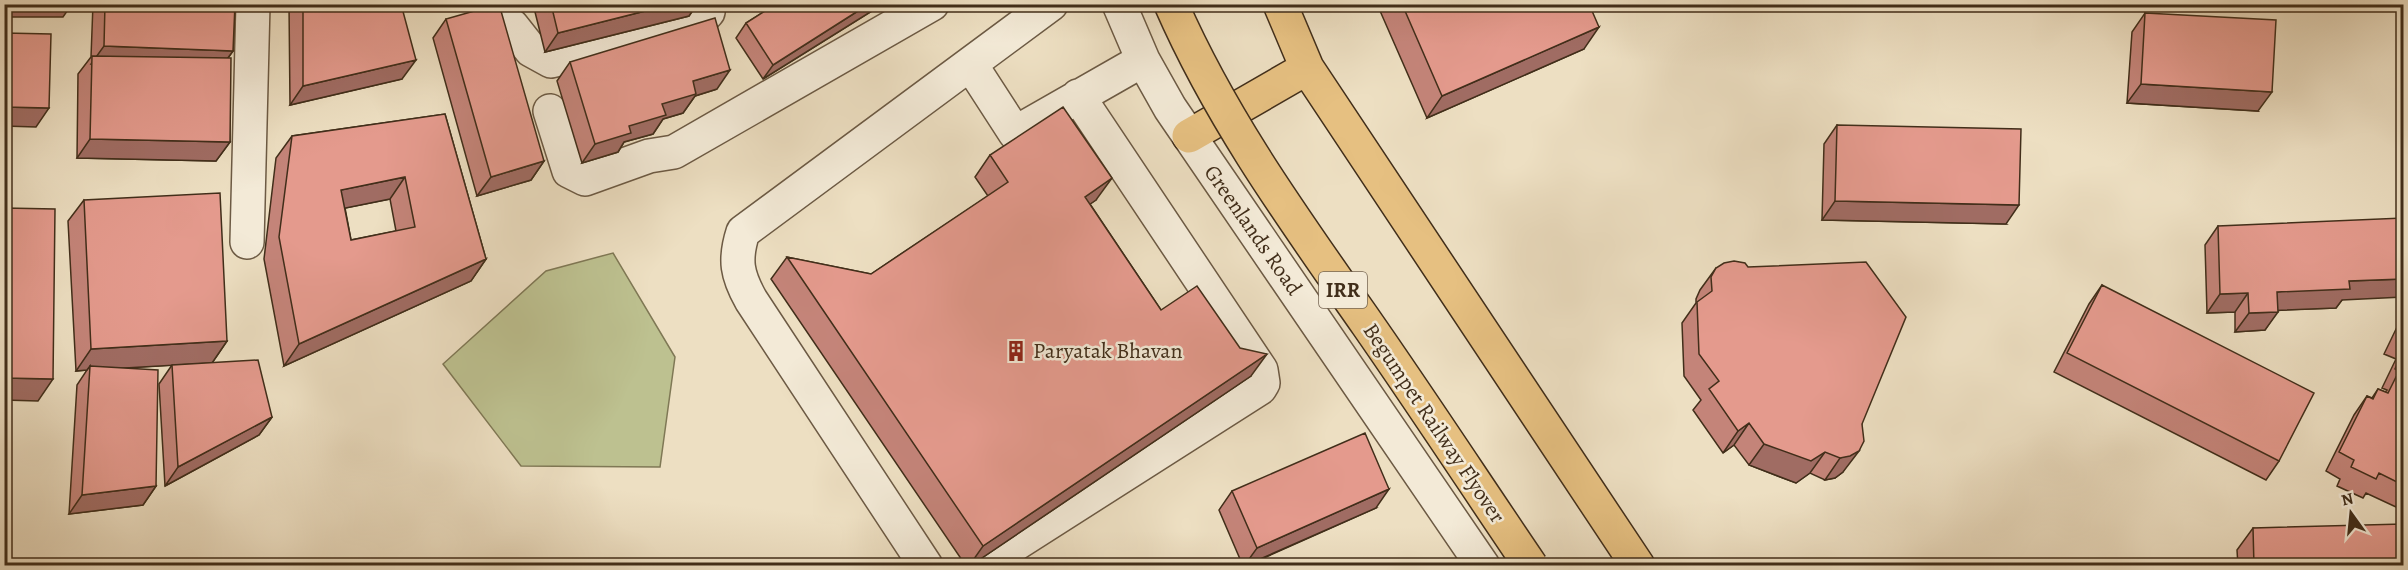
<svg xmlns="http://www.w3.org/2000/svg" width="2408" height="570" viewBox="0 0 2408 570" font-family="Alegreya,serif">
  <rect width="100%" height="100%" fill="#eddfc2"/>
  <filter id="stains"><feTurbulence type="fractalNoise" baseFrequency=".00333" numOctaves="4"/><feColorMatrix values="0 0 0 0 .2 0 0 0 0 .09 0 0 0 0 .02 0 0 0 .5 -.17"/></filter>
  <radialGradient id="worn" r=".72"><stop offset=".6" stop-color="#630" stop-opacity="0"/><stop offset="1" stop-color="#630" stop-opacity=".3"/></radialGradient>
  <path fill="#bdc190" stroke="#7f7855" stroke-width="1.5" d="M613,253l62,104 -15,110 -139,-1 -78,-102 103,-93z"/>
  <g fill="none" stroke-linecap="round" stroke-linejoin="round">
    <defs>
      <path id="minor" d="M485,4l27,22 19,24 20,11 142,-33 15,-16 1,-8
        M1119,4l24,56 27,48 313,458
        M971,65l44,68 128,-73
        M550,111l19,60 16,8 64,-23 25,-4 258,-148
        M247,242l6,-238
        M926,566l-175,-266c-14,-25 -17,-40 -8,-68l308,-228
        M981,566l279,-178 3,-5 -2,-13 -183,-274"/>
      <path id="major" d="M1280,4l27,64 331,498
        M1189,136l118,-68"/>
    </defs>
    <use href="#minor" stroke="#6c5a44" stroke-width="36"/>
    <use href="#major" stroke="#412e1a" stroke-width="36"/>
    <use href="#minor" stroke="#f3ead7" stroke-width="33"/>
    <use href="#major" stroke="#e6c081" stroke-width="33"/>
    <defs>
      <path id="major-bridge" d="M1171,4c51,117 125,218 197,321 55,79 108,160 163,241"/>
    </defs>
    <use href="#major-bridge" stroke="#412e1a" stroke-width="36" stroke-linecap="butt"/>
    <use href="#major-bridge" stroke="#e6c081" stroke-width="33"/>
  </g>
  <path fill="#c48479" stroke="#412e1a" stroke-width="1.5" fill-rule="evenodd" d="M93,4h142l-2,47 -5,7 2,84 -14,19 -139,-3 1,-84 13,-17z
    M289,4h112l1,75 -112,26z
    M533,4h164l-8,12 -144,36z
    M776,4h100l-4,7 -109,68 -27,-41 10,-15z
    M1377,4h212l-5,45 -157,69z
    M2145,13l113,98 -131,-8 5,-71z
    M446,19l98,142 -13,19 -54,16 -44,-158z
    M570,62l147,27 -22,7 -12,17 -20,6 -10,15 -29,8 -6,10 -36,11 -25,-82z
    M445,114l41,145 -15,22 -187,85 -20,-107 12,-101 16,-22zM390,199l6,32 -45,9 -6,-32z
    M1837,125l169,99 -184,-4 2,-76z
    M990,155l106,45 -6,4 71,106 90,66 -281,190h-4l-195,-287 16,-22 84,17 117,-78 -13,-19z
    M84,200l143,141 -15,22 60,54 -13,18 -94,51 -6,-102 13,-19 -48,3 32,118 -13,19 -74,9 8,-129 10,-15 -11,1 -8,-150z
    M2218,226l124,74 -6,8 -58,2 -13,20 -30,2v-20l-28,1 -2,-68z
    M1716,268l146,156 -19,48 -8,6 -10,2 -15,-7 -14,10 -47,-18 -15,-20 -11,8 -30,-43 8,-10 -17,-24 -2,-53 14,-20v-4l4,-9z
    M2102,285l177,176 -13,19 -212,-108 35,-68z
    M2403,318v178l-7,11 -30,-14 -3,5 -26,-12 3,-7 -14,-8 28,-56 13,-19 5,2 6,-9 7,3 2,-2 -5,-2 14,-29 -12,-5 13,-27z
    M1232,491l144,17 -130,58h-3l-24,-56z
    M2253,528l150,38h-165l-1,-16z"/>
  <path fill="#a06c63" stroke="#412e1a" stroke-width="1.5" d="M4,4h68l-9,13h-59z
    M673,4h24l-8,12 -144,36 13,-19z
    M869,4h7l-4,7 -109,68 10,-14z
    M1599,27l-15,22 -157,69 15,-22z
    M104,46l129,5 -14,19 -128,-6z
    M416,60l-14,19 -112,26 13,-19z
    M730,70l-13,19 -22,7 -12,17 -20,6 -10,15 -29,8 -6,10 -36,11 13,-19 67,-40 31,-23z
    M2141,84l131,8 -14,19 -131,-8z
    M4,107l45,1 -13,19 -32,-1z
    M90,139l140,3 -14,19 -139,-3z
    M544,161l-13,19 -54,16 14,-19z
    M405,177l-15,22 -64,13 15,-22z
    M1112,178l-16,22 -26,18 15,-21z
    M1835,201l184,4 -13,19 -184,-4z
    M486,259l-15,22 -187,85 15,-22z
    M2403,279v18l-61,3 -6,8 -72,3 13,-19 72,-11z
    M2248,293l-13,19 -28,1 13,-19z
    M2278,312l-13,18 -30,2 14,-19z
    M227,341l-15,22 -122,7v-4l-3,4 -11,1 15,-22z
    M1267,354l-16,22 -281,190h-1l14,-20z
    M4,378l49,1 -15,22 -34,-1z
    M272,417l-13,18 -94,51 13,-19z
    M1749,423l-15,22 -11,8 15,-22z
    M1764,444l61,8 -15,21 -14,10 -47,-18z
    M1859,451l-16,21 -8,6 -10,2 15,-22z
    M156,486l-13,19 -74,9 13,-19z
    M1389,489l-13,19 -132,58 13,-18z"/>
  <path fill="#e49a8d" stroke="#412e1a" stroke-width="1.5" fill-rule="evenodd" d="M105,4h130l-2,47 -129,-5z
    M303,4h98l15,56 -113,26z
    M499,4l45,157 -53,16 -45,-158z
    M551,4h122l-115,29z
    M776,4h93l-96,61 -27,-42z
    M1402,4h187l10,23 -157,69z
    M2145,13l131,7 -4,72 -131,-8z
    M715,18l15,52 -37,11 3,13 -34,10 4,11 -37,11 2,7 -36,11 -25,-82z
    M4,33l47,1 -2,74 -45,-1z
    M92,56l139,2 -1,84 -140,-3z
    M1063,107l49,71 -27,19 76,113 36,-24 43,62 27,6 -284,192 -196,-289 84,17 137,-92 -18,-27z
    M445,114l41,145 -187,85 -20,-107 13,-101zM405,177l10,50 -64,13 -10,-50z
    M1837,125l184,4 -2,76 -184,-4z
    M220,193l7,148 -136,8 -7,-149z
    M4,208l51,1 -2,170 -49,-1z
    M2403,218v61l-54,2 1,8 -73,3 1,20 -29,1 -1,-20 -28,1 -2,-68z
    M1734,261l11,2 3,4 118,-5 40,55 -44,107 2,17 -5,10 -9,5 -10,2 -15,-6 -14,9 -47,-17 -15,-21 -11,8 -29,-42 10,-8 -20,-27 -2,-52 15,-11 -1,-14 5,-9 8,-5z
    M2102,285l212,108 -35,68 -212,-108z
    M2403,322v16l-6,-3z
    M2403,351v22l-8,-4z
    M258,360l14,57 -94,50 -6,-102z
    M90,366l68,4 -2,116 -74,9z
    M2396,377l7,3v105l-24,-12 -3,6 -25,-12 3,-7 -15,-8 28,-56 6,3 5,-10 10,4z
    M1365,433l24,56 -132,59 -25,-57z
    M2403,524v42h-149l-1,-38z"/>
  <defs>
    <symbol id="building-bare" viewBox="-9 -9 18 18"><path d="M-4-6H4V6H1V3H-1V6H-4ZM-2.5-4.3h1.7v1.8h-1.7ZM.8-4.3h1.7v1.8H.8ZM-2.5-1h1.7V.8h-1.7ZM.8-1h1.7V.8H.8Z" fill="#8f2418" stroke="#f3ead7" stroke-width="2.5" paint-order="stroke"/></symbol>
  </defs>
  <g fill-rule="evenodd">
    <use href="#building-bare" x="1001" y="336" width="30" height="30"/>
  </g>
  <g text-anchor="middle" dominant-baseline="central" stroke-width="5" stroke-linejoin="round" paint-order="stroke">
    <rect fill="#f3ead7" stroke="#766653" stroke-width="1.5" x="1319" y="272" width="48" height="36" rx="4.5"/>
    <g font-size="21" font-weight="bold" fill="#412e1a">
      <text x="1343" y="290">IRR</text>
    </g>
    <g font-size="22" fill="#412e1a" stroke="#f3ead7">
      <text transform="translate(1253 230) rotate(55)">Greenlands Road</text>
      <text transform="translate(1434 423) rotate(56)">Begumpet Railway Flyover</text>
    </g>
    <g font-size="22" fill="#412e1a" stroke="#f3ead7" text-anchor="start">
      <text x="1033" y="351">Paryatak Bhavan</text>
    </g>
  </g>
  <rect width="2408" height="570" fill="none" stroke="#eddfc2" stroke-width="24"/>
  <rect x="6" y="6" width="2396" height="558" fill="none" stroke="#412e1a" stroke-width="3"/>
  <rect x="12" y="12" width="2384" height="546" fill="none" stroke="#412e1a" stroke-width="1.5"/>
  <g transform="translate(2351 513) rotate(345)" stroke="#f3ead7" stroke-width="4.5" paint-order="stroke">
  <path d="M0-4.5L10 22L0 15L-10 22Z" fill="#412e1a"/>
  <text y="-9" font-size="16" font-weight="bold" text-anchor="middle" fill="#412e1a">N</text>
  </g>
  <rect width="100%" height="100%" filter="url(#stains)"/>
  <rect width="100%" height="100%" fill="url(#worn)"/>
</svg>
